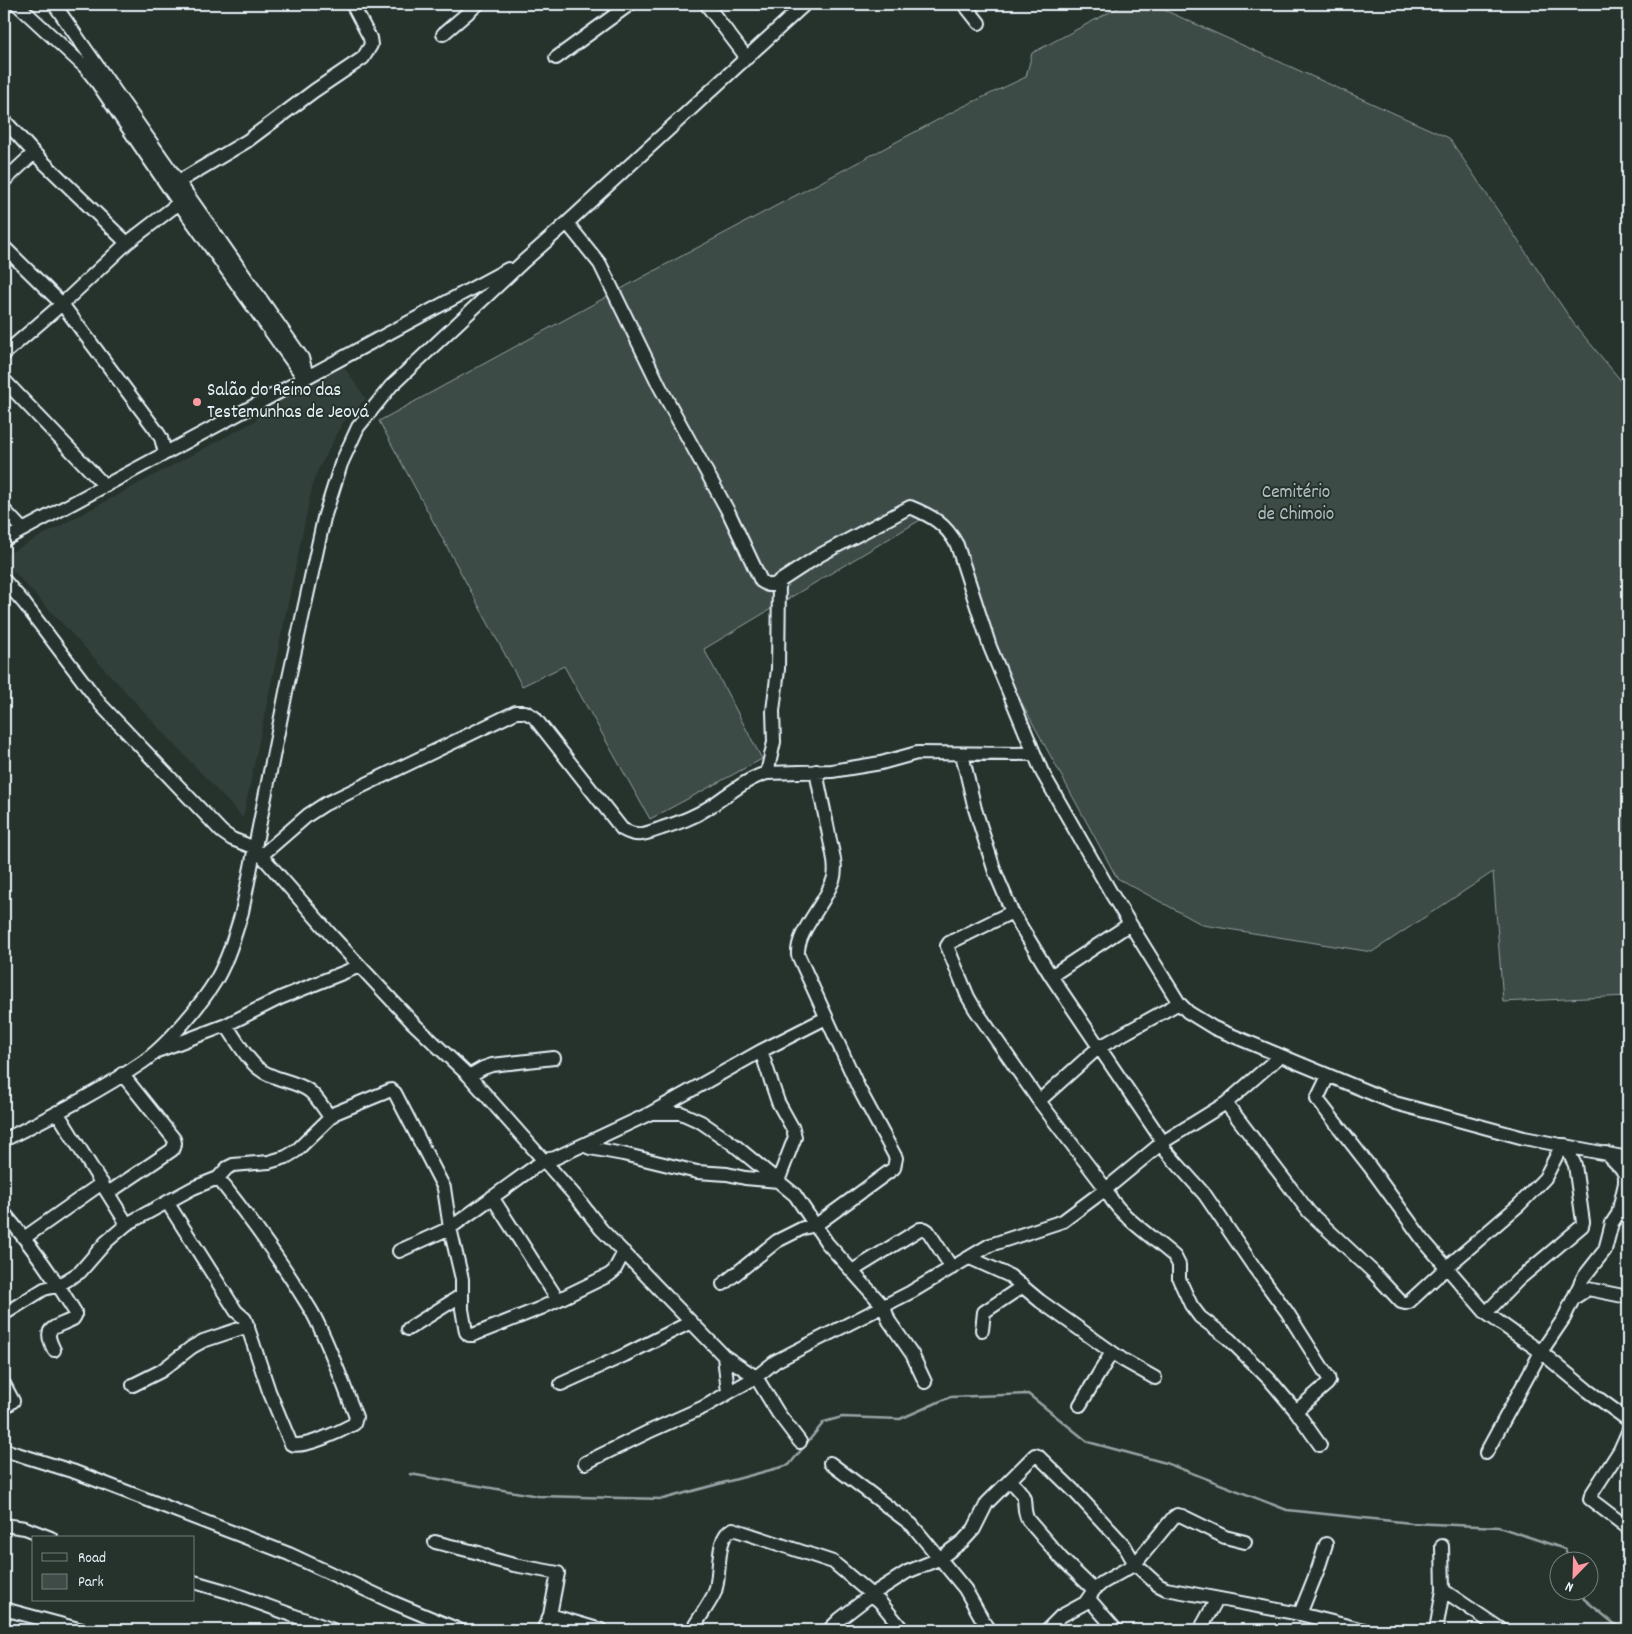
<svg xmlns="http://www.w3.org/2000/svg" width="1632" height="1634" viewBox="0 0 1632 1634" font-family="Dekko,sans-serif">
  <rect width="100%" height="100%" fill="#26332d"/>
  <filter id="ink" filterUnits="userSpaceOnUse"><feTurbulence type="fractalNoise" baseFrequency=".02" numOctaves="2"/><feDisplacementMap in="SourceGraphic" scale="10" xChannelSelector="R" yChannelSelector="G"/><feConvolveMatrix kernelMatrix="1 2 1 2 8 2 1 2 1" color-interpolation-filters="sRGB"/></filter>
  <g filter="url(#ink)">
    <path fill="#333f3a" d="M344,367l22,32 -23,23 -29,56 -71,340 -239,-257v-5l253,-136 -2,-7z"/>
    <path fill="#3e4b47" stroke="#939ea0" d="M1125,4h26l298,134 125,186 54,65v607l-125,6 -10,-130 -121,80 -169,-27 -86,-47 -98,-180 -82,-188 -233,139 58,110 -112,60 -86,-153 -42,20 -143,-265 284,-155 297,-158 66,-31 6,-24z"/>
    <g fill="none" stroke-linecap="round" stroke-linejoin="round">
      <path stroke="#98a3a5" stroke-width="2.5" d="M410,1474l128,22 125,3 126,-34 35,-43 18,-5 58,2 50,-22 78,-3 60,48 78,21 121,47 124,13 88,4 66,22 5,13
        M1581,1592l3,7 38,31"/>
      <defs>
        <path id="minor" d="M17,4l68,63 11,14 83,122 125,175
          M54,4l248,354 3,10 -4,6
          M706,4l41,54
          M964,4l15,19
          M4,7l3,-3
          M443,34l35,-30
          M556,58l74,-54
          M4,120l30,33 93,90
          M4,181l30,-28
          M178,182l69,-41 67,-50 49,-33 8,-13 -1,-7 -18,-34
          M567,223l33,41 60,123 69,126 32,68 7,4h6l46,-30 90,-48c22,9 36,17 47,38l33,102 52,125 69,121 68,110 9,9 26,16 181,75 129,35 104,20
          M4,247l58,57 94,126 5,8 4,15
          M4,354l58,-50 65,-61 52,-40
          M4,380l101,106
          M4,510l19,20
          M4,540l504,-271
          M4,580l20,23 77,102 121,127 10,7 23,9 76,87 82,88 56,53 108,122 24,31 123,127 32,21 22,36 22,29
          M962,754l13,55 20,63 17,40 39,64 112,166 2,8 40,45 49,72 33,45 41,65 1,4 -2,3 -31,27
          M767,773l7,-31 -1,-31 5,-42 1,-88
          M262,855l46,-40 17,-11 191,-92h9l9,5 88,112c16,9 23,5 40,-1 16,-5 31,-10 46,-20 19,-12 37,-29 59,-35l65,-2 49,-8 36,-10 117,1
          M1012,912l-63,31 -2,3 21,51 7,12 64,92 67,88c9,25 50,50 69,68l4,8v14l12,26 9,12 29,22 40,40 27,32 24,34
          M1051,976l79,-52
          M226,1025c10,14 19,32 32,43 14,12 35,12 50,22 9,6 15,18 22,27
          M160,1050l66,-25 54,-27 80,-32
          M761,1051l17,51 15,27 2,8 -17,44
          M469,1076l14,-8 9,-3 62,-7
          M1328,1076l-11,23 53,68 53,73 63,73 55,39 46,38 41,30
          M1039,1101l59,-53 81,-45
          M1226,1103l83,109 63,59 29,31 4,1 4,-1 37,-34 73,-63 26,-27 17,-33
          M57,1112l70,112
          M654,1113h27l20,9 32,22 62,51 32,48 57,64 5,14 23,33 13,28
          M4,1140c47,-24 95,-48 139,-78 24,-17 58,-57 73,-82 12,-21 19,-45 26,-68l45,-225 37,-169 17,-54 17,-37 33,-41 133,-125 43,-38 238,-219
          M583,1145l7,3 33,6 74,18 30,2 18,4 33,3
          M108,1193l64,-43 3,-7 -1,-4 -52,-65
          M492,1197l66,103
          M167,1202l69,109 9,8 24,72 22,53c13,5 50,-13 63,-20l2,-7c-14,-35 -26,-72 -44,-105 -28,-47 -60,-91 -94,-134
          M4,1213c26,31 50,64 71,99v4l-2,3c-20,10 -31,7 -19,31
          M24,1238l78,-55
          M399,1251l51,-23 94,-68 11,-2 94,-44 112,-63 65,-33
          M970,1258l40,18 30,25 83,59 32,18
          M852,1271l68,-42h5l3,2 24,37
          M723,1284l54,-43 26,-13 13,-3 74,-54 4,-3 2,-10 -37,-69 -61,-134c-2,-24 29,-52 36,-78 3,-14 -3,-29 -5,-42 -4,-21 -9,-42 -13,-64
          M1574,1298l14,-9 40,8
          M1486,1313l32,-33 64,-54 1,-4 -8,-57 -10,-20
          M4,1314l40,-25 15,-4 21,-13 26,-30 21,-18 66,-36 25,-10 9,-10 6,-3 36,-3 17,-5 10,-6 39,-38 56,-23 4,3 49,95 6,40 12,51v30l4,23 3,3h4l68,-27 68,-33 5,-4 10,-19
          M408,1329l54,-34
          M982,1330l2,-18 39,-26
          M724,1356l4,36
          M4,1384l9,17 -9,7
          M561,1384l64,-29 66,-33
          M133,1385l28,-14 31,-24 11,-6 45,-15
          M1080,1405l32,-53
          M1628,1432l-8,18 -29,45 -1,4 38,29
          M4,1450l71,22 214,82 103,48 67,28
          M1486,1453l55,-101 23,-34 19,-40 22,-28 7,-27 6,-9 7,-31v-8l-4,-7 -15,-15
          M585,1463l63,-31 56,-25 52,-30 20,-16 135,-69 79,-47 73,-24 43,-32 57,-47 63,-39 54,-47
          M830,1463l82,62 53,64 17,30 8,11
          M1010,1481c5,5 12,10 14,18 1,7 0,14 4,21l33,38 33,32
          M4,1525l21,3 26,10
          M435,1542l44,11 13,6 22,6 44,8 -8,42 -7,15
          M194,1582l35,10 104,38
          M1443,1590l59,40
          M1089,1599l27,31
          M4,1609l78,21
          M1300,1614l18,-45 8,-25
          M550,1615l51,15
          M692,1630c7,-12 16,-24 22,-36 8,-16 0,-58 19,-65l100,33 47,40 23,28
          M829,1630l11,-11 31,-24 36,-23 32,-13 24,-18 11,-12 13,-26 48,-48 3,1 36,35 50,54 11,19 23,21 8,4 11,2 123,23 64,16
          M1047,1630l14,-14 24,-13 9,-13 8,-7 33,-19 38,-46 4,-3 5,1 43,21 20,5
          M1200,1630l17,-31
          M1436,1630l7,-40 -1,-44"/>
      </defs>
      <use href="#minor" stroke="#e8f1f8" stroke-width="16"/>
      <use href="#minor" stroke="#26332d" stroke-width="12"/>
    </g>
  </g>
  <circle fill="#ff9aa2" stroke="#26332d" stroke-width="2" cx="197" cy="402" r="5"/>
  <g text-anchor="middle" dominant-baseline="central" stroke-width="4" stroke-linejoin="round" paint-order="stroke">
    <g font-size="19" fill="#e8f1f8" stroke="#26332d" text-anchor="start">
      <text x="207" y="391">Salão do Reino das<tspan x="207" dy="22">Testemunhas de Jeová</tspan></text>
    </g>
    <g font-size="19" fill="#b5bfc3" stroke="#26332d">
      <text x="1296" y="493">Cemitério<tspan x="1296" dy="22">de Chimoio</tspan></text>
    </g>
  </g>
  <rect width="1632" height="1634" fill="none" stroke="#26332d" stroke-width="20"/>
  <rect x="10" y="10" width="1612" height="1614" fill="none" stroke="#e8f1f8" stroke-width="2" filter="url(#ink)"/>
  <rect x="32" y="1536" width="162" height="65" fill="#26332d" stroke="#747f7e"/>
  <rect x="42" y="1553" width="25" height="8" fill="#26332d" stroke="#747f7e"/>
  <text x="78" y="1562" font-size="15" fill="#e8f1f8">Road</text>
  <rect x="42" y="1574" width="25" height="15" fill="#3e4b47" stroke="#747f7e"/>
  <text x="78" y="1586" font-size="15" fill="#e8f1f8">Park</text>
  <g transform="translate(1574 1576) rotate(203)"><circle r="24" fill="#26332d" stroke="#747f7e"/>
  <path d="M0-4L9 19L0 12L-9 19Z" fill="#ff9aa2"/>
  <text y="-8" font-size="14" font-weight="bold" text-anchor="middle" fill="#e8f1f8">N</text>
  </g>
</svg>
